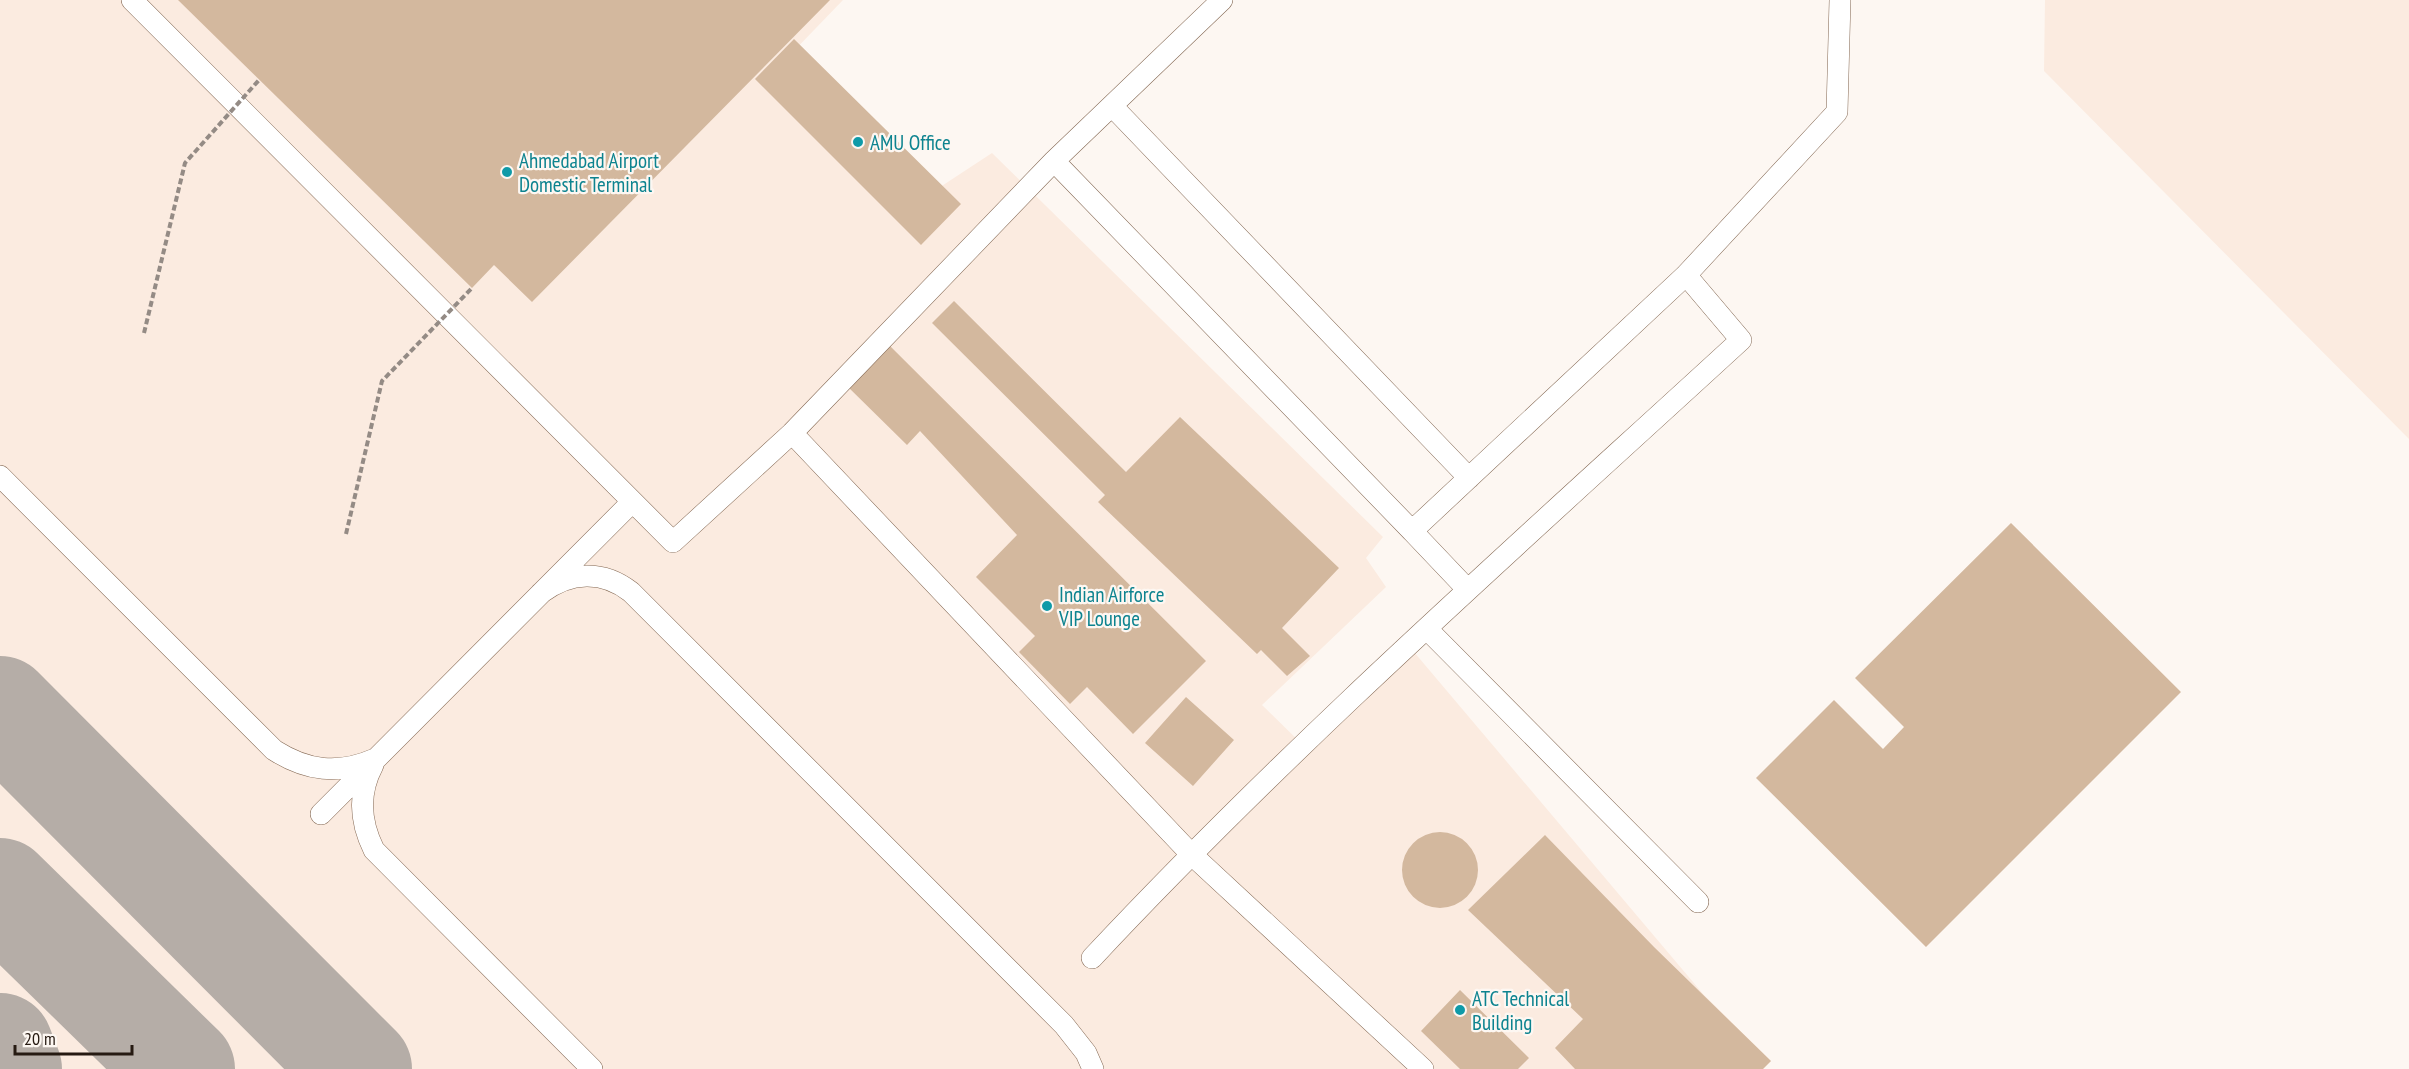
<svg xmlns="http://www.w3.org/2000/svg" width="2409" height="1069" viewBox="0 0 2409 1069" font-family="'PT Sans Narrow',sans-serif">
  <rect width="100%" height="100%" fill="#fdf7f2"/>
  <path fill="#fbebe0" d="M0,0h843l-55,57 140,138 64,-42 391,384 -17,21 20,29 -124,118 47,46 105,-99 290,343 67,66 -8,8h-1763z
    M2045,0h364v439l-365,-368z"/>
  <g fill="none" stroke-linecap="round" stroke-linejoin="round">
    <path stroke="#b5ada7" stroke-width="106" d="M0,709l359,360
      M0,891l182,178
      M0,1046l9,23"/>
  </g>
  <path fill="#d3b89e" d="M178,0h652l-298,302 -38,-37 -22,23z
    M794,39l167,165 -40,41 -166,-166z
    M954,301l172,171 54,-55 159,151 -57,60 28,28 -23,20 -26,-26 -4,4 -159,-152 7,-7 -173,-172z
    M888,344l318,317 -73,73 -46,-47 -17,17 -51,-52 16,-16 -59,-59 41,-42 -97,-104 -13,14 -61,-60z
    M2011,523l170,169 -255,255 -170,-169 78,-78 49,49 21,-22 -49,-49z
    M1186,697l48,43 -41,46 -48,-43z
    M1402 870a38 38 0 1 1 76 0a38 38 0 1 1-76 0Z
    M1545,835l109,112 117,114 -8,8h-188l-20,-21 28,-29 -115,-109z
    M1460,990l69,68 -11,11h-58l-39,-38z"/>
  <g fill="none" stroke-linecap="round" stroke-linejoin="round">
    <defs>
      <path id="lane" d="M132,0l541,542 119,-109 262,-272
        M1222,0l-168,161 358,370 274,-256 151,-163 3,-112
        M1113,107l356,371
        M792,433l398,420 233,216
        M0,476l274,274c33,21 64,25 101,9
        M1412,531l56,59
        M541,593c29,-22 62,-23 90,-1l433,433 22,28 7,16
        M1427,629l271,273
        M373,765c-15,28 -13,57 1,85l218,219
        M321,814l311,-312
        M1092,958c204,-218 429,-416 649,-618l-55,-65"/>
    </defs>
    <use href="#lane" stroke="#846853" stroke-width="22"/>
    <use href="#lane" stroke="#fff" stroke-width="21"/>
    <path stroke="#948b85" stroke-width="4" stroke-dasharray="6 3" stroke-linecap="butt" d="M144,333l41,-170 74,-83
      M346,534l36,-153 90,-93"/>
  </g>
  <g fill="#0f9aa8" stroke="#fdf7f2" stroke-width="2">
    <circle cx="858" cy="142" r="6"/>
    <circle cx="507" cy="172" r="6"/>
    <circle cx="1047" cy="606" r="6"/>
    <circle cx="1460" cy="1010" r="6"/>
  </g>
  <g text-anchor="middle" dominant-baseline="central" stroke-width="4.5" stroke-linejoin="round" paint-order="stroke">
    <g font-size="21" fill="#0d838f" stroke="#fdf7f2" text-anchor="start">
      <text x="870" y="142">AMU Office</text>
      <text x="519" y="160">Ahmedabad Airport<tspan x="519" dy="24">Domestic Terminal</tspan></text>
      <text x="1059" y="594">Indian Airforce<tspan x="1059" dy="24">VIP Lounge</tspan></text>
      <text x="1472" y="998">ATC Technical<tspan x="1472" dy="24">Building</tspan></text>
    </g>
  </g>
  <path d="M15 1045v9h117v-9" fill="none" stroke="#261a12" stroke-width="3"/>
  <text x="24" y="1045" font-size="18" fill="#261a12" stroke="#fdf7f2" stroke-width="4.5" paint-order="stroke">20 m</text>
</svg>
